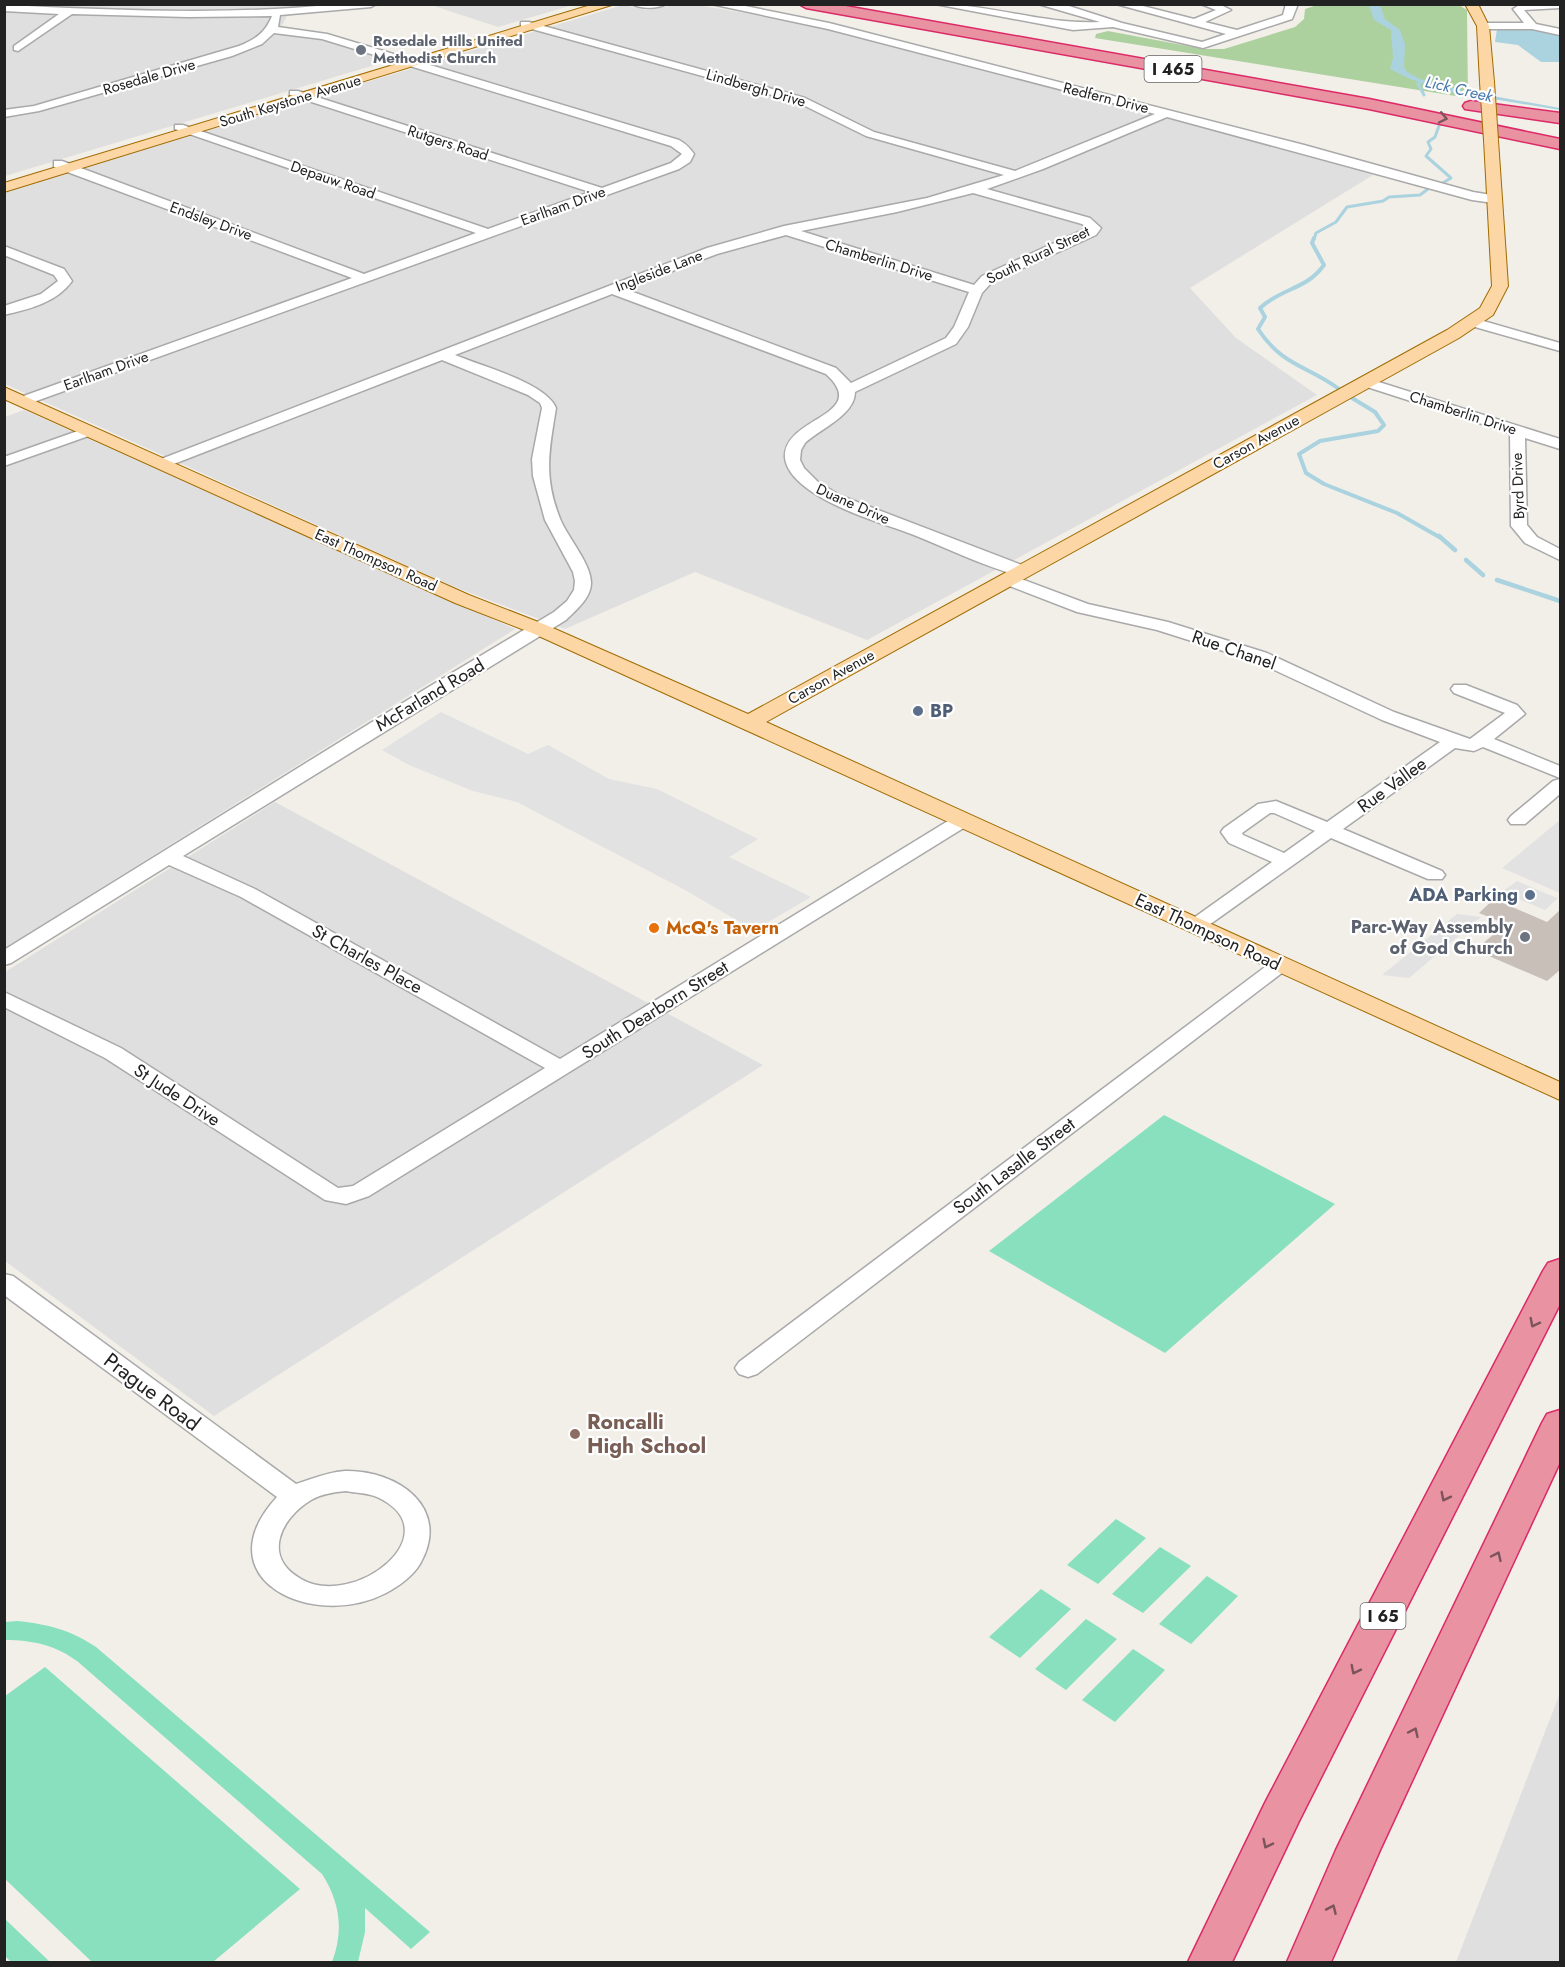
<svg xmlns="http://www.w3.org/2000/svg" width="1565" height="1967" viewBox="0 0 1565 1967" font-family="Jost,sans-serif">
  <rect width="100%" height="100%" fill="#f2efe9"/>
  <path fill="#e0dfdf" d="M5,5h385l-103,11 -9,17 45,7 65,21 -383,115z
    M431,5h142l-75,22z
    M623,5l23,5 30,-5h21l101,17 534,139 41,14 -183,113 46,50 81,57 -450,245 -172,-68 -130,57 -113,-43 -447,-202v-193z
    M24,410l491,219 -510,319v-531z
    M275,802l488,263 -549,351 -209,-155v-289z
    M1560,1693v269h-104z"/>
  <path fill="#add19e" d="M1317,5h142l8,5 1,88 -373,-60 1,-4 12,-3 96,18h20l71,-22 9,-8 1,-10z"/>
  <path fill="#88e0be" d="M1164,1115l171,89 -170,149 -176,-102z
    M1116,1519l30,19 -48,46 -31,-19z
    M1160,1547l31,19 -48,47 -31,-19z
    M1207,1576l31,20 -47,48 -32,-20z
    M1041,1589l30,20 -51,49 -31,-21z
    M1086,1619l31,20 -51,51 -31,-21z
    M17,1621c30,3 54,9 79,26l334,285 -19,17 -46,-41v24l-7,30h-26c12,-31 8,-60 -10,-88l-245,-213c-22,-16 -45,-21 -72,-21v-18z
    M1133,1649l32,21 -50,52 -33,-22z
    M45,1667l255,222 -87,73h-121l-87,-83v-183z
    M4,1919h1l45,43h-39l-6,-6z"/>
  <path fill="#e2e2e2" d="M441,712l87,42 20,-9 61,34 48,10 101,50 -29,18 82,40 -65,38 -6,-13 -55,-32 -168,-88 -44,-11 -64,-26 -27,-15z
    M1560,820v73l-58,-25z
    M1517,881l25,11 16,6 -13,12 -43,-18z
    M1457,914l24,3 -72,61 -27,-3z"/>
  <path fill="#aad3df" d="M1369,5h11l5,14 15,11 5,14 -1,23 3,5 15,8 38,10 100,18v2l-110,-18 -40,-13 -20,-10 3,-11 -2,-28 -17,-10z
    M1530,28l30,5v29h-19l-23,-17 -23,-3 2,-13z"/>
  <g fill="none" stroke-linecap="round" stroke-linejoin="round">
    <path stroke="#aad3df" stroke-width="3" d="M1423,81l-5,3 6,11
      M1440,123l-5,14 -7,5 3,7 -5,7 25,22 -10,6
      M1314,239l2,-6 20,-11 11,-15 36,-6 6,-4 31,-2 8,-6"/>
    <path stroke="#aad3df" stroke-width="4" d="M1314,238l-2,5 12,22c-18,25 -41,22 -64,43l5,9 -7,12c25,38 49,36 81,60
      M1352,398l23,14 9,13 -6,6 -58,10 -21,13 7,19 18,11 73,29 44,25"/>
    <path stroke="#aad3df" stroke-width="4.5" d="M1439,536l16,14
      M1466,560l17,15
      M1497,580l63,21"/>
  </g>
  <path fill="#c7bfb8" d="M1494,899l53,23 13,-12v60l-13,11 -72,-31 31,-26 -27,-11z"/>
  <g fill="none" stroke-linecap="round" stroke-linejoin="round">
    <defs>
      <path id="minor" d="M338,4h38l-5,3 -91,8 -2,12 49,7 352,106c7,4 10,7 15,14l-4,8 -11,7 -651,235h-10l-2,-3 2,-3 334,-120 -298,-111v-6h8l302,113 112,-41 -301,-104v-4h8l305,104 102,-37 -300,-97v-4h8l304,97 69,-25 11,-9 -11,-8 -349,-107 -48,-6 -12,11 -30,12 -193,55 -35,6v-7l30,-4 205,-60c17,-7 26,-13 33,-30l-84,1 -116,-3 -54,37 -4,-1v-4l45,-32 -55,-3v-6c111,5 223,11 334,-1z
        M632,4h34c-8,5 -26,5 -34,0z
        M711,4h24l94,19 475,122 169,47 25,4 2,3 -6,4 -22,-3 -305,-83 -124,52 -56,20 103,29 11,10 -5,7 -104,47 -10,11 -14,34 -12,17 -101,48c0,23 -35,37 -50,51l-4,7 -1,10 4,8 14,14 21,13 188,72 2,4 -2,4 -6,1c-36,-9 -72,-27 -107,-41 -32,-12 -68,-22 -97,-40 -13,-8 -30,-21 -32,-37 -3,-41 87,-42 41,-84l-214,-80 -157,61c26,11 91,28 101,53 -7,43 -13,70 5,113 8,18 30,43 30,62 0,15 -15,27 -25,37l-383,236 72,33 305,170 396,-243h14l3,4 -3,4 -601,372 -23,8 -21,-4 -220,-142 -101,-51v-15l117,56 217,140 15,-2 192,-118 -304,-171 -72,-32 -158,98 -7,2v-15l423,-262 127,-76 13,-11 7,-11 1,-9 -2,-9 -28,-52 -12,-44 -1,-17 10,-51 -2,-5 -12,-8 -86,-35 -276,107h-10l-3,-3 3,-3 551,-213 77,-22 143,-28 77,-23 -138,-39 -69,-34 -276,-76v-4h8l276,76 69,34 141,39 140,-57 -327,-85zM973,193l109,31 5,4 -105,48 -8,9 -173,-54 96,-19zM786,235l183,57 -15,35 -8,11 -95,45 -15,-15 -211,-79 92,-35z
        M935,4c56,0 109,21 165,18l-62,-18 31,2 53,17 80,19 24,-8 -110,-30h19l59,15 22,-9 -15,-6h18l12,6 -26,12 32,8 46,-15 3,-11h12l-6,15 -89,29 -90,-21 -40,3z
        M1521,4h39v4l-36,2 12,14 24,5v6l-28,-6h-49l-5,-3 5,-3h41l-11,-14z
        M4,246l60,23 8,12c-16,22 -43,28 -68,34v-9l37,-12 17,-13 -4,-6 -50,-20z
        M1473,318l87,25v8l-92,-26 -2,-3 2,-3z
        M1366,378l194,61v10l-35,-11 2,87 10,12 23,12v11l-35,-17 -14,-17 -1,-93 -149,-48 -2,-3 2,-3z
        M89,427l7,4 -2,3 -90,32v-9z
        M1008,574l80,30 80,18 99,31 127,59 76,27 35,-26 -51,-20 -3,-4 3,-4h12l51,20 8,9 -31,25 66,27v12l-77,-31 -9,4 -19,-3 -112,81 99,42 3,4 -3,4h-14l-97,-41 -129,92h-14l-3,-4 3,-4 84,-60 -43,-19 -8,-11 3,-4 34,-24 18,-3 51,21 113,-80 -58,-22 -127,-59 -98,-31 -80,-18 -75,-29 -2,-4zM1270,813h4l41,18 -31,22 -41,-18 -1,-2z
        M1560,779v15l-35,30h-14l-3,-4 3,-4 42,-35z
        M1280,959l7,2 3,4 -3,4 -530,405 -9,3 -9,-3 -4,-6 4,-6 534,-401z
        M4,1274l9,2 283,208c16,-5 32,-12 49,-13 53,-1 107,37 75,93 -8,13 -21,22 -34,29 -73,38 -184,-14 -109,-96l-273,-202zM346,1491c10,2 22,2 31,6 76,35 -22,113 -76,82 -39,-22 -21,-60 10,-79 10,-6 23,-8 35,-9z"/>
      <path id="major" d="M594,4h21l-611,188v-9z
        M1465,4h13l11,22 5,56 -2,3 -5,1 -7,-4 -3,-56z
        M1491,136l7,4 10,146 -15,29 -34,23 -693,384 794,360v18l-821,-373 -207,-94 -77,-30 -451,-204v-12l465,208 77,30 202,89 699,-384 33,-22 12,-22 -8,-146z"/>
      <path id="highway" d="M799,4h35l535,95 191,40v10l-191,-40 -563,-101z
        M1471,101l89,12v10l-95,-14 -2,-3 2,-3z
        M1560,1259v45l-261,517 -67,141h-44l77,-159 278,-532 5,-8z
        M1560,1410v52l-180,388 -49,112h-44l49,-112 206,-427 5,-9z"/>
    </defs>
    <use href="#minor" stroke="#a9a9a9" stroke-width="3"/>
    <use href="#major" stroke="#a06b00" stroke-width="2"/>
    <use href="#highway" stroke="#dc2a67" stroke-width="3"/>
    <use href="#minor" fill="#fff" fill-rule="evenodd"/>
    <use href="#major" fill="#fcd6a4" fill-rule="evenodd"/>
    <use href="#highway" fill="#e892a2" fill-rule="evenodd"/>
    <defs>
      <path id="major-bridge" d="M1487,82l4,58"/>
    </defs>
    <use href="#major-bridge" stroke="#a06b00" stroke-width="16" stroke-linecap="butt"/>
    <use href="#major-bridge" stroke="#fcd6a4" stroke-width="14"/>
  </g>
  <defs><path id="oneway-chevron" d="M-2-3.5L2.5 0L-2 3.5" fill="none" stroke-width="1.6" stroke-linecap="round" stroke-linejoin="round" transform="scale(1.5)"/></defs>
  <g stroke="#7b545c">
    <use href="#oneway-chevron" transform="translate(1443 118) rotate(12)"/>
    <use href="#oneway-chevron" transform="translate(1534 1323) rotate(117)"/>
    <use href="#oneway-chevron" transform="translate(1445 1497) rotate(117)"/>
    <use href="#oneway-chevron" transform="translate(1497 1556) rotate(-65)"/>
    <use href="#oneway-chevron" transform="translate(1355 1670) rotate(117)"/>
    <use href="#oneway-chevron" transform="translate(1414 1732) rotate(-65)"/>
    <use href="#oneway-chevron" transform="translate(1267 1844) rotate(116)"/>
    <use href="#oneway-chevron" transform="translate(1332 1909) rotate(-66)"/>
  </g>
  <g fill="#6b7280" stroke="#fff" stroke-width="2">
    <circle cx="361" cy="50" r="6"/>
    <circle cx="1525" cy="937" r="6"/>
  </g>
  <g fill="#5c6f8a" stroke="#fff" stroke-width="2">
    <circle cx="918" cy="711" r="6"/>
    <circle cx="1530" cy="895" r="6"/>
  </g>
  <circle fill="#e8710a" stroke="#fff" stroke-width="2" cx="654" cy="928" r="6"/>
  <circle fill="#8d6e63" stroke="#fff" stroke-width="2" cx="575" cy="1434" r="6"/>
  <g text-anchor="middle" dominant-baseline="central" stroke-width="4.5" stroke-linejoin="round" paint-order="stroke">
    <g font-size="15" font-weight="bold" fill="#5b616d" stroke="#fff" text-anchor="start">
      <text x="373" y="41">Rosedale Hills United<tspan x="373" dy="17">Methodist Church</tspan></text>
    </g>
    <g font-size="15" fill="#222" stroke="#fff">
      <text transform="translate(149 77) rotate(-16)">Rosedale Drive</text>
      <text transform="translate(756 88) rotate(16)">Lindbergh Drive</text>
      <text transform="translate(1106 98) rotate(14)">Redfern Drive</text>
      <text transform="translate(290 101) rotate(-17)">South Keystone Avenue</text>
      <text transform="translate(448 143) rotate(18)">Rutgers Road</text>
      <text transform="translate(333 180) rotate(19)">Depauw Road</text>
      <text transform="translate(563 206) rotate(-20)">Earlham Drive</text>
      <text transform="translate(211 221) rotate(20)">Endsley Drive</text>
      <text transform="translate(1038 255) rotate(-26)">South Rural Street</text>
      <text transform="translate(879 260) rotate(17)">Chamberlin Drive</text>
      <text transform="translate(659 271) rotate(-21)">Ingleside Lane</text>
      <text transform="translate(106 371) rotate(-20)">Earlham Drive</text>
      <text transform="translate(1463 413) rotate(18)">Chamberlin Drive</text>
      <text transform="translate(1256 442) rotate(-29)">Carson Avenue</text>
      <text transform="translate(1518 486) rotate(-92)">Byrd Drive</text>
      <text transform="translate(853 504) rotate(24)">Duane Drive</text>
      <text transform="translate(376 560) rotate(24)">East Thompson Road</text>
      <text transform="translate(831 677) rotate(-29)">Carson Avenue</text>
    </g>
    <g fill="#fff" stroke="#646464" stroke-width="1.5">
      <rect x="1144.5" y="56" width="57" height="26" rx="4.5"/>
      <rect x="1360.5" y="1603" width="45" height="26" rx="4.5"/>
    </g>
    <g font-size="16" font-weight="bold" fill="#222">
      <text x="1173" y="69">I 465</text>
      <text x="1383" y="1616">I 65</text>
    </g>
    <g font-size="16" font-style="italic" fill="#4a7aab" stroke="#fff">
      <text transform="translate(1459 89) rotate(13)">Lick Creek</text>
    </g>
    <g font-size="18" fill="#222" stroke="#fff">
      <text transform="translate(1234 650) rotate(19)">Rue Chanel</text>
      <text transform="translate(430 695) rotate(-31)">McFarland Road</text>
      <text transform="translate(1392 785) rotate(-36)">Rue Vallee</text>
      <text transform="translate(1208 932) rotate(25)">East Thompson Road</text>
      <text transform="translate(367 959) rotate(29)">St Charles Place</text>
      <text transform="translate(655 1010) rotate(-32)">South Dearborn Street</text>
      <text transform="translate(177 1095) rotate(33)">St Jude Drive</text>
      <text transform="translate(1014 1166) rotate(-37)">South Lasalle Street</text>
    </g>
    <g font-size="18" font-weight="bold" fill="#4e5e75" stroke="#fff" text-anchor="start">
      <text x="930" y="711">BP</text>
      <text x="1518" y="895" text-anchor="end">ADA Parking</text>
    </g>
    <g font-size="18" font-weight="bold" fill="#5b616d" stroke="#fff" text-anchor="end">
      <text x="1513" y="927">Parc-Way Assembly<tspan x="1513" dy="21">of God Church</tspan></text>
    </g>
    <g font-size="18" font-weight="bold" fill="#c56008" stroke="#fff" text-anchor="start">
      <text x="666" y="928">McQ's Tavern</text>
    </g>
    <g font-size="21" fill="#222" stroke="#fff">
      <text transform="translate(152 1392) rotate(37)">Prague Road</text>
    </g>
    <g font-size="21" font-weight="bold" fill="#785e54" stroke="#fff" text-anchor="start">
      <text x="587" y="1422">Roncalli<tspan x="587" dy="24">High School</tspan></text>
    </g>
  </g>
  <rect width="1565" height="1967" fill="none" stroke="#222222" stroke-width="12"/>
</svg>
